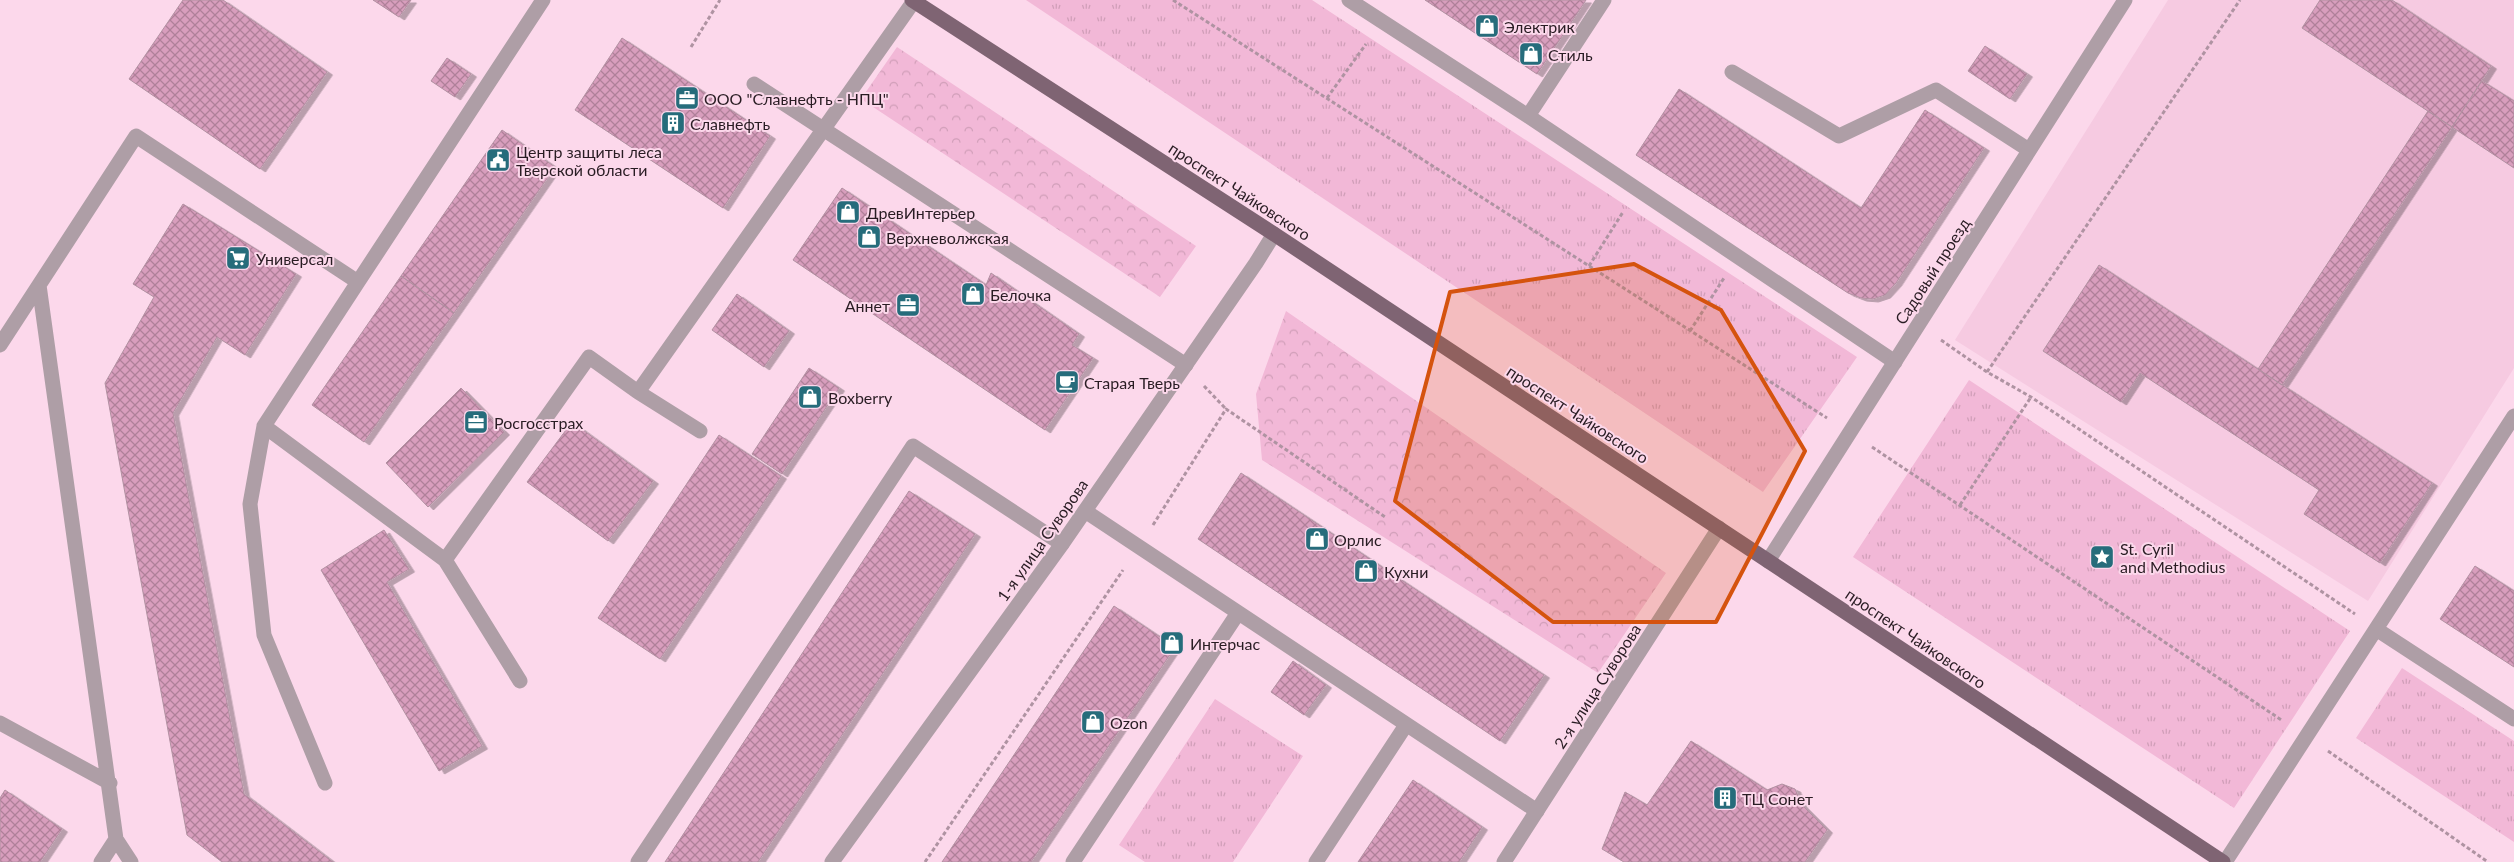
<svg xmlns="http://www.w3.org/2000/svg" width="2514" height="862" viewBox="0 0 2514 862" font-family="Lato,sans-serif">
  <defs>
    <pattern id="forest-crowns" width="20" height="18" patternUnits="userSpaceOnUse" patternTransform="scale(1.25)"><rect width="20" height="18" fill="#f2b8d7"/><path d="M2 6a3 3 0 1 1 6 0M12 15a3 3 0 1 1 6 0" fill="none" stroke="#d09eb8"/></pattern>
    <pattern id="park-tufts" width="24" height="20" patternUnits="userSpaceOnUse" patternTransform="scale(1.25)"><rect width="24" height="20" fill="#f2b8d7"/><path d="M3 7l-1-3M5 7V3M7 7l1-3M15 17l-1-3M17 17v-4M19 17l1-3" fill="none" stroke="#d09eb8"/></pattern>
    <pattern id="building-cross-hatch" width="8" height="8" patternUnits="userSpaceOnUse" patternTransform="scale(1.25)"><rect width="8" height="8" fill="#d89ebd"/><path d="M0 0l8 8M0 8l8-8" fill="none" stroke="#af8099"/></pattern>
    <filter id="shadow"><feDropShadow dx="5.5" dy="3" stdDeviation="0" flood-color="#0004"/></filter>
  </defs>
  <rect width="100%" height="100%" fill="#fcd8eb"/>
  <path fill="#f6cae1" d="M2168,0h346v368l-146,233 -413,-261z"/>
  <path fill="url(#forest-crowns)" d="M897,47l299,199 -36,51 -299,-198z
    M1286,311l380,262 -68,100 -336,-213 -6,-66z"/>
  <path fill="url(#park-tufts)" d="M1026,0h286l545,357 -94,135z
    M1969,380l381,251 -116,177 -381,-251z
    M2402,668l112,73v101l-158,-104z
    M1215,699l88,57 -70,106h-88l-26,-17z"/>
  <path fill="url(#building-cross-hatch)" stroke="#b291a2" filter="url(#shadow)" d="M183,0h40l104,72 -67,97 -131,-90z
    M373,0h38l-12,17z
    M1425,0h161l-49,74z
    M2320,0h72l99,66 -39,61 -150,-99z
    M622,38l148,98 -47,72 -148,-98z
    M1985,46l42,28 -17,25 -42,-28z
    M447,58l24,16 -16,23 -24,-16z
    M2482,81l32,20v67l-62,-41z
    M1679,89l182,119 64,-98 59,38 -88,135 -11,12 -12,4 -12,-1 -13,-5 -212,-138z
    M2428,111l24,16 -170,258 -24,-16z
    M502,130l53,37 -101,146 -53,-37z
    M842,188l144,97 5,-12 88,61 -7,11 21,13 -48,72 -252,-170z
    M183,204l113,70 -51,81 -28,-18 -44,76 71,381 89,68h-111l-35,-27 -82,-452 49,-86 -21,-13z
    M2099,265l333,218 -52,80 -76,-49 15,-24 -179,-117 -19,29 -78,-51z
    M401,276l53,37 -90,129 -52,-37z
    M737,294l52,37 -25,36 -52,-37z
    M809,368l30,20 -57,86 -30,-20z
    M461,388l43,44 -76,75 -42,-44z
    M572,422l81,59 -45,60 -81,-59z
    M719,435l62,41 -121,183 -62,-41z
    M1241,473l303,202 -44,66 -302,-202z
    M909,491l66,43 -217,328h-93z
    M384,530l25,39 -22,13 95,164 -43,25 -118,-201z
    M2475,566l39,25v76l-74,-48z
    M1114,606l61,41 -144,215h-89z
    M1293,661l33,24 -22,30 -33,-23z
    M1691,741l76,49 15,-6 13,5 7,16 25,25 -22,32h-181l-22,-13 23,-57 22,13z
    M1413,780l69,47 -23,35h-101z
    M5,790l57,39 -22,33h-40v-64z"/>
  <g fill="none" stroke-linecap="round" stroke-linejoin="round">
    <path stroke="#af93a2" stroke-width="3" stroke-dasharray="4 2.5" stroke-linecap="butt" d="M1173,0l654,418
      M691,47l29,-47
      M1327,98l39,-54
      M1589,266l34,-54
      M1690,331l34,-53
      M1941,340l46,32 44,25 324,217
      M1987,372l253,-372
      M1204,386l22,23
      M1872,447l411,274
      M1960,505l71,-108
      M1153,525l73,-116 159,108
      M2328,751l160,111
      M925,862l198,-292"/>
    <path stroke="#ae9ea6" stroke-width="15" d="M1349,0l179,116 367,246
      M1732,72l107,64 97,-46 93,60
      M754,84l432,281
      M1528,116l76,-116
      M39,285l77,554 15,23
      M0,345l136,-209 222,146 185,-282
      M638,392l62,39
      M264,426l181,134 75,121
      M1085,511l452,300
      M445,560l144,-203 49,35 276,-391
      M2376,629l138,90
      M0,723l110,60
      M325,783l-61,-148 -14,-131 14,-78 94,-144
      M101,862l15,-23
      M638,862l275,-416 149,98
      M1073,862l165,-249
      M1316,862l90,-137
      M2225,862l289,-446"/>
    <path stroke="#ae9ea6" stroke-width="15" d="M1768,561l357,-561
      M832,862l230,-318 194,-281 18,-29
      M1504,862l215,-334"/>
    <path stroke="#7f6473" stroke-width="15" d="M912,0l362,234 949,628"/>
  </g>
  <path fill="#d5530e" fill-opacity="0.2" stroke="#d5530e" stroke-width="4" stroke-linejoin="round" d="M1634,264l87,46 84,141 -89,171h-163l-158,-121 55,-209z"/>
  <defs>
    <symbol id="shop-square" viewBox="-11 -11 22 22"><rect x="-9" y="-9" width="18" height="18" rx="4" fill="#266c7b" stroke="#fcd8eb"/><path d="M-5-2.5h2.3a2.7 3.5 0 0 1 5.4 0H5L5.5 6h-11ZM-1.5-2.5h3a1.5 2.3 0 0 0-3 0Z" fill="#fff"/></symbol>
    <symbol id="office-square" viewBox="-11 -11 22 22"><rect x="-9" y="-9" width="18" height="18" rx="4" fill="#266c7b" stroke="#fcd8eb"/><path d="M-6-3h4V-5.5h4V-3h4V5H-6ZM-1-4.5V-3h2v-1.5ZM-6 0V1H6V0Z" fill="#fff"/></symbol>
    <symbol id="building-square" viewBox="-11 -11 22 22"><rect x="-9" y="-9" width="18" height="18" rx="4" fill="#266c7b" stroke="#fcd8eb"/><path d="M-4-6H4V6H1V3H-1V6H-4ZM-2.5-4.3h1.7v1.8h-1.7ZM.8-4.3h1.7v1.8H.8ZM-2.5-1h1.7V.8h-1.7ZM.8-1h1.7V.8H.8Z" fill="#fff"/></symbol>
    <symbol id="civic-square" viewBox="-11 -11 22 22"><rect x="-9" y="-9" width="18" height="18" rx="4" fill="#266c7b" stroke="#fcd8eb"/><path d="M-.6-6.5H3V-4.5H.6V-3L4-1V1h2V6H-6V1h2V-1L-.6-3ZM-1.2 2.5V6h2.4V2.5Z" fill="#fff"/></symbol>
    <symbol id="supermarket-square" viewBox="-11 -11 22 22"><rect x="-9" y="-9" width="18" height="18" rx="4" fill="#266c7b" stroke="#fcd8eb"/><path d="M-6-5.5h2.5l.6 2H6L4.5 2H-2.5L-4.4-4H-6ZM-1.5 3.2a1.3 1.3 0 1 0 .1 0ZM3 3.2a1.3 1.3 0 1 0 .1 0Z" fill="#fff"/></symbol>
    <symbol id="cafe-square" viewBox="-11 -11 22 22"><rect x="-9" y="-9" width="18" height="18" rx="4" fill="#266c7b" stroke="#fcd8eb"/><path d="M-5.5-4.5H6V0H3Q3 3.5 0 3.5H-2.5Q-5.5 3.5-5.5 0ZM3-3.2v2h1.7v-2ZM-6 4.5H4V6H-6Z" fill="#fff"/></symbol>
    <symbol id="sight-square" viewBox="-11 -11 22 22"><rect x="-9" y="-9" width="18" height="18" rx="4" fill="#266c7b" stroke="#fcd8eb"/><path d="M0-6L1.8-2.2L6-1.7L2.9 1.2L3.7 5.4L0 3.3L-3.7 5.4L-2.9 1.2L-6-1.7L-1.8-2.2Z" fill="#fff"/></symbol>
  </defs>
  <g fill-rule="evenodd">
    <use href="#shop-square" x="1473" y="12" width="28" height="28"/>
    <use href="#shop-square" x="1517" y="40" width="28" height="28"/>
    <use href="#office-square" x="673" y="84" width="28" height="28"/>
    <use href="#building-square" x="659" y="109" width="28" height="28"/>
    <use href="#civic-square" x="484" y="146" width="28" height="28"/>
    <use href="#shop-square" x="834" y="198" width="28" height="28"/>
    <use href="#shop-square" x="855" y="223" width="28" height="28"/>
    <use href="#supermarket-square" x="224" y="244" width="28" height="28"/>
    <use href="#shop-square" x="959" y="280" width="28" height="28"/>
    <use href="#office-square" x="894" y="291" width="28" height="28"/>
    <use href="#cafe-square" x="1053" y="368" width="28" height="28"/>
    <use href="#shop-square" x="796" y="383" width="28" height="28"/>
    <use href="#office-square" x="462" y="408" width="28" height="28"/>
    <use href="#shop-square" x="1303" y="525" width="28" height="28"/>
    <use href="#sight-square" x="2088" y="543" width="28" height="28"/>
    <use href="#shop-square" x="1352" y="557" width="28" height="28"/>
    <use href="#shop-square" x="1158" y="629" width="28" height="28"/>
    <use href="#shop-square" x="1079" y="708" width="28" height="28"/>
    <use href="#building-square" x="1711" y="784" width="28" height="28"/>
  </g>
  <g text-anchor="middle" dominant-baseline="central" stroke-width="4" stroke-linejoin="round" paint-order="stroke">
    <g font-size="16" fill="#291c23" stroke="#fcd8eb" text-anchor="start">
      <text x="1504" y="26">Электрик</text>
      <text x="1548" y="54">Стиль</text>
      <text x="704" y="98">ООО "Славнефть - НПЦ"</text>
      <text x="690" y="123">Славнефть</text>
      <text x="516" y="151">Центр защиты леса<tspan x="516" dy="18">Тверской области</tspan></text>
      <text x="866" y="212">ДревИнтерьер</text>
      <text x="886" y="237">Верхневолжская</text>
      <text x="256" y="258">Универсал</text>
      <text x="990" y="294">Белочка</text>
      <text x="890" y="305" text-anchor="end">Аннет</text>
      <text x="1084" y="382">Старая Тверь</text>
      <text x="828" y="397">Boxberry</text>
      <text x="494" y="422">Росгосстрах</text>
      <text x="1334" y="539">Орлис</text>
      <text x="2120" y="548">St. Cyril<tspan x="2120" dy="18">and Methodius</tspan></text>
      <text x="1384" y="571">Кухни</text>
      <text x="1190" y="643">Интерчас</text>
      <text x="1110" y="722">Ozon</text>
      <text x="1742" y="798">ТЦ Сонет</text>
    </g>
    <g font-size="16" fill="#291c23" stroke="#fcd8eb">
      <text transform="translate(1240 191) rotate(33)">проспект Чайковского</text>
      <text transform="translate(1932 271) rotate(-57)">Садовый проезд</text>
      <text transform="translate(1578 414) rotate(33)">проспект Чайковского</text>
      <text transform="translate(1042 540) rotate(-55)">1-я улица Суворова</text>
      <text transform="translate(1916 638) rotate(34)">проспект Чайковского</text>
      <text transform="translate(1597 686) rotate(-57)">2-я улица Суворова</text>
    </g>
  </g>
</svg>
